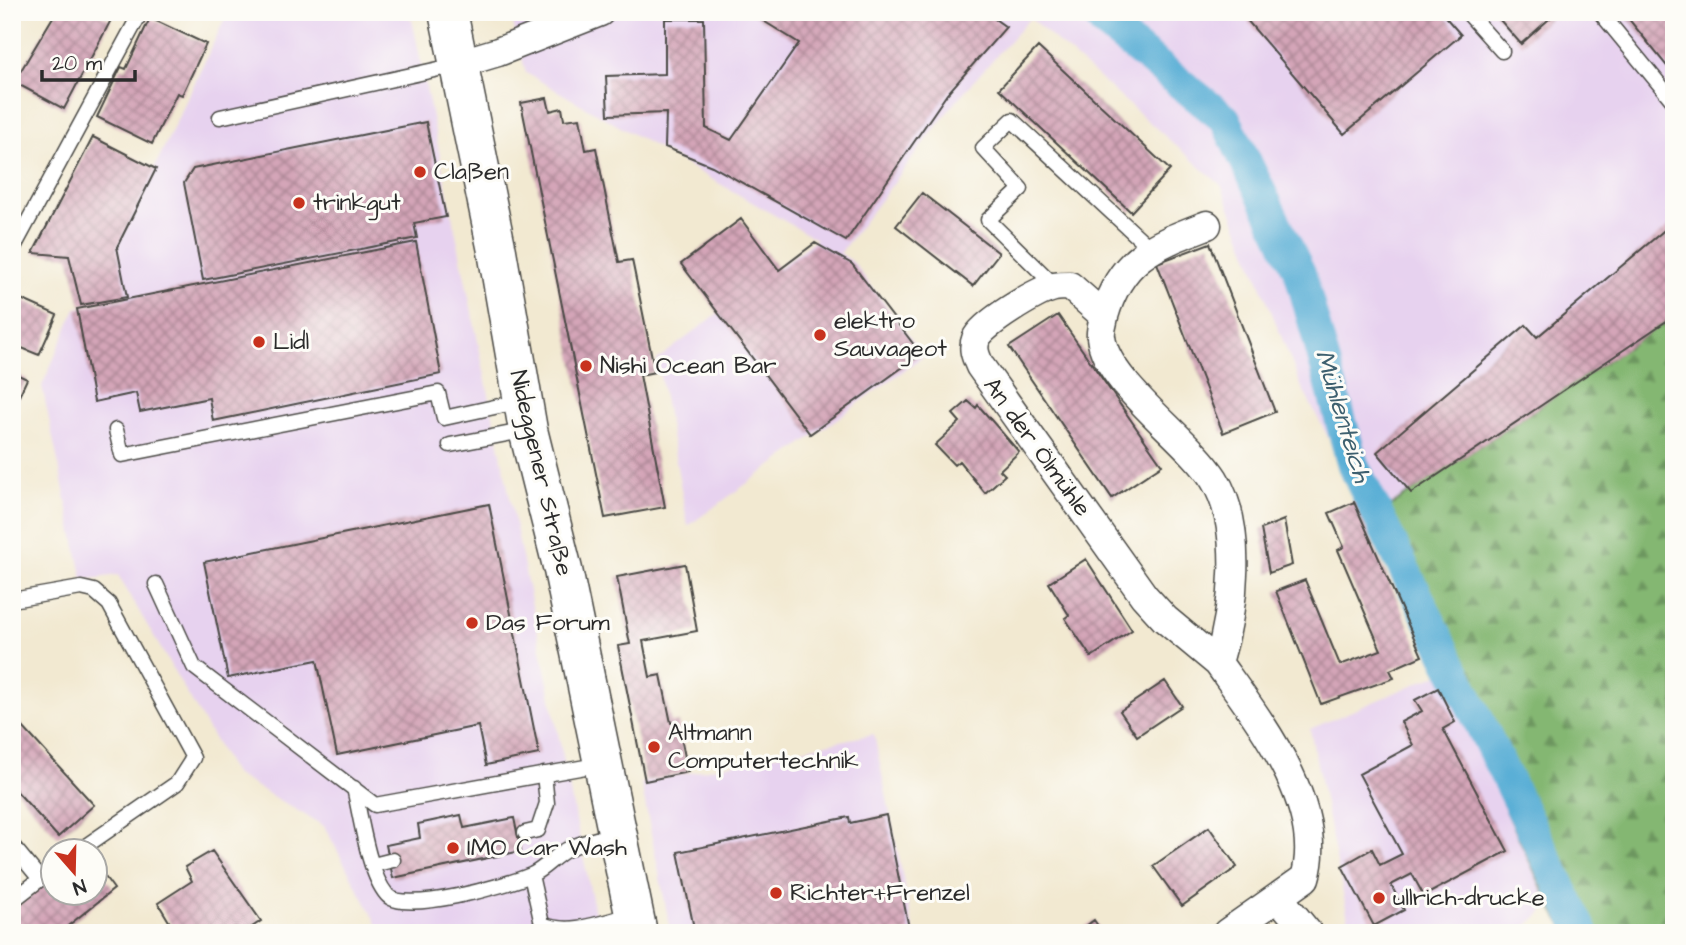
<svg xmlns="http://www.w3.org/2000/svg" width="1686" height="945" viewBox="0 0 1686 945" font-family="'Architects Daughter',sans-serif">
  <defs>
    <pattern id="forest-firs" width="22" height="20" patternUnits="userSpaceOnUse" patternTransform="scale(1.75)"><rect width="22" height="20" fill="#84b772"/><path d="M5 1l3.5 6h-7zM16 11l3.5 6h-7z" fill="#6c955e"/></pattern>
    <pattern id="building-cross-hatch" width="8" height="8" patternUnits="userSpaceOnUse" patternTransform="scale(1.75)"><rect width="8" height="8" fill="#d4a5b8"/><path d="M0 0l8 8M0 8l8-8" fill="none" stroke="#ac8796"/></pattern>
  </defs>
  <rect width="100%" height="100%" fill="#fdfcf7"/>
  <filter id="ink" filterUnits="userSpaceOnUse"><feTurbulence type="fractalNoise" baseFrequency=".0143" numOctaves="2"/><feDisplacementMap in="SourceGraphic" scale="14" xChannelSelector="R" yChannelSelector="G"/><feConvolveMatrix kernelMatrix="1 2 1 2 8 2 1 2 1" color-interpolation-filters="sRGB"/></filter>
  <filter id="wash" filterUnits="userSpaceOnUse"><feTurbulence type="fractalNoise" baseFrequency=".00686" numOctaves="4" result="noise"/><feDisplacementMap in="SourceGraphic" scale="28" xChannelSelector="R" yChannelSelector="G"/><feGaussianBlur stdDeviation="1.57" result="paint"/><feColorMatrix in="noise" values="0 0 0 0 0 0 0 0 0 0 0 0 0 0 0 0 0 1.4 0 .05"/><feComposite in="paint" operator="in"/></filter>
  <g filter="url(#wash)">
    <rect width="100%" height="100%" fill="#f2e9d1"/>
    <path fill="#e7d2ef" d="M228,12h164l20,7 187,914h-217l-58,-107 -90,-52 -116,-199 -35,5 -41,-194 34,-78 50,-10 -9,-51z
      M510,12h1164v304l-303,203 -70,-133 -80,-201 -191,-167 -74,83 -116,152 13,9 71,94 -236,170 -31,-166 159,-121 -290,-166z
      M1441,673l109,232 -31,28h-168l-41,-204z
      M874,734l40,199h-243l-30,-150z"/>
    <path fill="url(#forest-firs)" stroke="#58714e" stroke-width="2" d="M1674,316v617h-107l-17,-28 -179,-386z"/>
    <g fill="none" stroke-linecap="round" stroke-linejoin="round">
      <path stroke="#5aafd6" stroke-width="32" d="M1097,12l6,10 122,97 75,154 53,192 230,468"/>
    </g>
    <g id="blocks">
      <path fill="url(#building-cross-hatch)" d="M56,12h41l14,8 -47,89 -50,-27z
        M749,12h236l21,15 -59,67 -101,147 -134,-75 -47,-19 1,-34 -58,2 -2,-39 59,-2v-55h39l2,109 25,12 68,-97z
        M1240,12h201l20,23 -117,99z
        M1493,12h64l-36,32z
        M1623,12h51v63z
        M150,18l56,26 -24,51 -5,-2 -25,51 -55,-27 24,-50 5,2z
        M1038,47l132,123 -39,42 -132,-123z
        M547,98l3,13 12,-3 2,12 16,-2 6,32 10,-2 23,114 13,-2 23,112 -15,3 25,132 -60,11 -84,-415z
        M426,122l20,95 -32,6 3,15 -214,42 -19,-97 9,-14z
        M93,137l63,32 -39,78 10,50 -46,8 -12,-49 -36,-3z
        M922,193l77,60 -26,33 -77,-60z
        M741,219l38,51 36,-27 37,21 69,90 -111,80 -129,-170z
        M1674,222v94l-263,177 -34,-41 149,-127 11,12z
        M416,242l25,132 -228,47 -4,-23 -69,14 -4,-19 -42,9 -17,-93z
        M1210,243l65,169 -52,21 -66,-170z
        M12,295l45,20 -18,40 -27,-11z
        M1058,315l104,150 -50,33 -103,-151z
        M12,372l15,7 -15,32z
        M968,401l8,7 2,-3 41,47 -19,18 5,5 -20,18 -26,-32 -5,4 -19,-20 25,-23 -7,-8z
        M1354,502l68,154 -32,14 4,8 -73,26 -45,-113 29,-11 35,85 41,-15 -43,-100 6,-3 -15,-34z
        M489,504l50,250 -53,11 -8,-39 -141,29 -20,-95 -89,18 -24,-116z
        M1284,520l8,45 -23,8 -8,-44z
        M1086,559l46,71 -41,27 -26,-39 4,-3 -20,-32z
        M685,564l12,67 -54,10 7,36 11,-2 10,48 7,-1 10,50 -43,9 -27,-135 12,-2 -13,-67z
        M1165,681l17,25 -45,30 -17,-25z
        M1438,688l17,34 -12,7 65,122 -84,45 -12,-22 -21,11 13,25 -30,16 -32,-60 30,-17 8,16 22,-11 -43,-80 54,-29 -12,-23 21,-11 -7,-11z
        M12,715l82,90 -36,32 -46,-51z
        M461,815l3,13 50,-10 7,33 -128,27 -7,-33 34,-7 -2,-14z
        M886,815l24,118h-215l-17,-81 171,-35 1,6z
        M1209,827l28,40 -55,39 -29,-40z
        M212,851l49,70 -18,12h-21l-2,-4 -5,4h-39l-18,-30 34,-22 -7,-14z
        M94,862l20,27 -55,44h-47v-22l40,-34v15h42z
        M1094,920l9,13h-26z"/>
    </g>
  </g>
  <g filter="url(#ink)">
    <use href="#blocks" fill-opacity="0" stroke="#494844" stroke-width="2"/>
    <g fill="none" stroke-linecap="round" stroke-linejoin="round">
      <defs>
        <path id="service" d="M1467,12l35,39
          M1600,12l74,90
          M220,117l237,-52
          M14,247l127,-235
          M1055,286l-67,-66 33,-31 -38,-41 29,-28 139,129
          M116,430l6,25 316,-62 6,25 78,-17
          M450,445l78,-15
          M156,584l38,83 181,138 227,-41
          M12,600l69,-12 13,3 15,13 84,154 -16,25 -97,67
          M354,788c7,29 14,85 33,107 16,20 120,-10 144,-20 14,-6 25,-21 39,-27 14,-7 32,-10 46,-15
          M525,833l13,-3 9,-27 -3,-29
          M12,845l28,34
          M373,865l20,-5
          M531,875l11,49c29,12 60,-2 89,-9
          M12,901l40,-31"/>
        <path id="minor" d="M458,64l40,-12 102,-40
          M1104,316c17,-59 49,-70 103,-91
          M1218,663l-53,-44 -21,-23 -164,-230c-4,-9 -8,-17 -4,-27 6,-15 61,-48 78,-52 5,-1 11,-1 16,-1l34,30c-1,7 -4,15 -3,21 5,46 87,101 113,142 30,48 20,132 4,184 39,55 109,143 87,215l-78,55
          M1279,898l29,35"/>
        <path id="secondary" d="M448,12l49,239 31,179 35,140 75,363"/>
      </defs>
      <use href="#service" stroke="#494844" stroke-width="17"/>
      <use href="#minor" stroke="#494844" stroke-width="31"/>
      <use href="#secondary" stroke="#494844" stroke-width="41"/>
      <use href="#service" stroke="#fff" stroke-width="14"/>
      <use href="#minor" stroke="#fff" stroke-width="28"/>
      <use href="#secondary" stroke="#fff" stroke-width="38"/>
    </g>
  </g>
  <g fill="#c8321e" stroke="#fdfcf7" stroke-width="2.5">
    <circle cx="420" cy="172" r="7"/>
    <circle cx="299" cy="203" r="7"/>
    <circle cx="820" cy="335" r="7"/>
    <circle cx="259" cy="342" r="7"/>
    <circle cx="586" cy="366" r="7"/>
    <circle cx="472" cy="623" r="7"/>
    <circle cx="654" cy="747" r="7"/>
    <circle cx="453" cy="848" r="7"/>
    <circle cx="776" cy="893" r="7"/>
    <circle cx="1379" cy="898" r="7"/>
  </g>
  <g text-anchor="middle" dominant-baseline="central" stroke-width="6" stroke-linejoin="round" paint-order="stroke">
    <g font-size="24" fill="#2b2b2b" stroke="#fdfcf7" text-anchor="start">
      <text x="434" y="172">Claßen</text>
      <text x="313" y="203">trinkgut</text>
      <text x="834" y="321">elektro<tspan x="834" dy="28">Sauvageot</tspan></text>
      <text x="273" y="342">Lidl</text>
      <text x="600" y="366">Nishi Ocean Bar</text>
      <text x="486" y="623">Das Forum</text>
      <text x="668" y="733">Altmann<tspan x="668" dy="28">Computertechnik</tspan></text>
      <text x="467" y="848">IMO Car Wash</text>
      <text x="790" y="893">Richter+Frenzel</text>
      <text x="1393" y="898">ullrich-drucke</text>
    </g>
    <g font-size="24" fill="#2b2b2b" stroke="#fdfcf7">
      <text transform="translate(1037 447) rotate(54)">An der Ölmühle</text>
      <text transform="translate(541 473) rotate(77)">Nideggener Straße</text>
    </g>
    <g font-size="26" font-style="italic" fill="#3e606f" stroke="#fdfcf7">
      <text transform="translate(1343 416) rotate(73)">Mühlenteich</text>
    </g>
  </g>
  <rect width="1686" height="945" fill="none" stroke="#fdfcf7" stroke-width="42"/>
  <g transform="translate(74 872) rotate(160)"><circle r="33" fill="#fdfcf7" stroke="#a9a8a5" stroke-width="2"/>
  <path d="M0-5L12 26L0 18L-12 26Z" fill="#c8321e"/>
  <text y="-10" font-size="19" font-weight="bold" text-anchor="middle" fill="#2b2b2b">N</text>
  </g>
  <path d="M42 70v10h93v-10" fill="none" stroke="#2b2b2b" stroke-width="3.5"/>
  <text x="52" y="70" font-size="21" fill="#2b2b2b" stroke="#fdfcf7" stroke-width="5" paint-order="stroke">20 m</text>
</svg>
